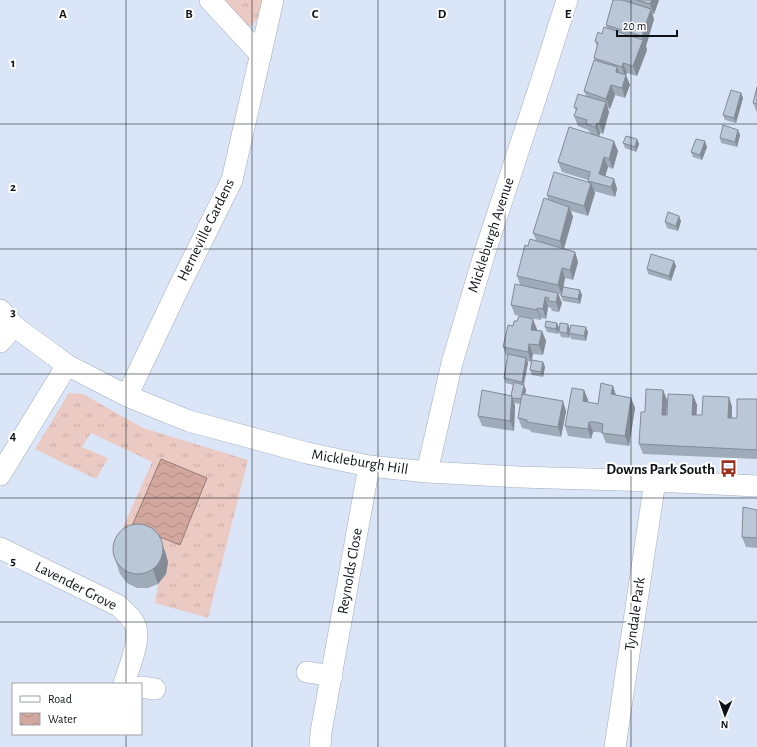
<svg xmlns="http://www.w3.org/2000/svg" width="757" height="747" viewBox="0 0 757 747" font-family="'Alegreya Sans',sans-serif">
  <defs>
    <pattern id="grass-tufts" width="24" height="20" patternUnits="userSpaceOnUse"><rect width="24" height="20" fill="#ebcac4"/><path d="M3 7l-1-3M5 7V3M7 7l1-3M15 17l-1-3M17 17v-4M19 17l1-3" fill="none" stroke="#c8ada8"/></pattern>
    <pattern id="water-waves" width="16" height="10" patternUnits="userSpaceOnUse"><rect width="16" height="10" fill="#d2a79e"/><path d="M0 5q4-4 8 0t8 0" fill="none" stroke="#b38f88"/></pattern>
  </defs>
  <rect width="100%" height="100%" fill="#dae6f7"/>
  <path fill="url(#grass-tufts)" d="M219,0h43l-4,18 -7,8 -12,-3z
    M69,393l14,1 60,34 105,32 -40,158 -53,-15 3,-19 8,-10 -45,-42 31,-70 -61,-29 -9,14 26,11 -12,21 -61,-30z"/>
  <path fill="url(#water-waves)" stroke="#987b76" d="M161,459l46,19 -27,67 -48,-19z"/>
  <g fill="none" stroke-linecap="round" stroke-linejoin="round">
    <defs>
      <path id="minor" d="M210,0l51,55
        M0,310l14,16 53,39 60,31 62,25 118,32 62,13 58,6 92,5 136,4 102,5
        M0,342l14,-16
        M127,396l51,-107 54,-109 41,-180
        M427,472l25,-109 32,-108 58,-176 25,-79
        M0,475l67,-110
        M0,548l119,58c6,6 15,13 17,22 4,16 -8,41 -12,56
        M307,672l25,4
        M141,687l14,2
        M320,747l1,-15 48,-266
        M615,747l40,-266"/>
    </defs>
    <use href="#minor" stroke="#a1adbd" stroke-width="22"/>
    <use href="#minor" stroke="#fff" stroke-width="21"/>
  </g>
  <path fill="#a0abb9" d="M613,0h46l-5,14h-2l2,5 -8,27 1,4 -10,26 -10,-3 -1,2 4,10 -5,13 -10,-3 -5,14 -2,-1 1,4 -6,22 -3,-1 -1,3 19,15 -5,18 -5,-2 -3,9 9,3 3,10 -2,8 -21,-6 1,2 -7,23 -17,-5 2,6 -9,32 11,3 3,10 -5,18 -8,-2 -2,9 19,8 -2,9 -17,-3 -2,-5 1,-1 -4,-1 4,9 -3,9 -7,-1 -1,-3 -3,-1 -2,12 -5,-1v2l-26,-5 -4,-10 9,-20 -3,-9 11,-30 8,-6 -3,-7 15,-33 -1,-5 42,-13 -1,-2 -26,-8 -4,-10 32,-29 -2,-3 -10,-4 -4,-10 2,-5 -2,-4 12,-11 -2,-5 11,-30 -1,-3 3,-11 -2,-6 12,-13 -1,-3z
    M757,87v26l-4,-10z
    M741,93l2,5 -7,25 -11,-3 -2,-5z
    M738,130l2,5 -3,12 -16,-4 -1,-5z
    M637,139l2,5 -3,8 -11,-4 -2,-5z
    M707,147l-5,13 -9,-3 -2,-5z
    M681,221l-3,10 -11,-3 -2,-6z
    M676,266l-5,15 -23,-7 -1,-5z
    M557,323l2,5 -1,6 -11,-2 -2,-5z
    M568,324l2,6 -1,8 -8,-1 -2,-5z
    M537,329v1l5,1 4,10 -3,14 -10,-1 -1,6 11,2 2,5 -2,10 -11,-2 -2,-5 1,-8 -4,-1 1,2 -4,22 2,5 -1,4 41,17 -5,26 -30,-5 -1,-2 -8,-2 -4,-10 2,-14 -6,-1 1,3 -1,25 -32,-5 -4,-10 33,-20 2,-11 -7,-2 -2,-5 3,-21 -4,-10z
    M588,332l-2,9 -15,-2 -2,-6z
    M613,386l3,9 15,3 4,10 -6,38 -23,-3 -4,-10 -4,-1h-5l-2,7 -23,-3 -3,-10 19,-36 4,10 -1,2 11,2z
    M663,390l4,10 -1,15h1l26,-20 4,10 -1,10h6l27,-18 3,10v11h5l20,-19v60l-114,-5 -4,-10 6,-32z
    M757,510v38l-11,-1 -4,-10z
    M165,550l3,12 -2,12 -8,10 -10,4h-11l-10,-5 -7,-9 -5,-15z"/>
  <path fill="#828b96" d="M652,0h7l-5,14 -4,-10z
    M651,9l3,10 -8,27 1,4 -10,26 -4,-10 10,-26 -1,-4z
    M623,63l4,10 -1,2 4,10 -5,13 -3,-10 3,-11 -3,-10z
    M617,67l4,10 -5,-5z
    M611,85l4,10 -5,14 -4,-10z
    M741,93l2,5 -7,25 -2,-5z
    M606,102l3,10 -6,22 -4,-10z
    M597,123l3,10 -1,4 -4,-10z
    M738,130l2,5 -3,12 -2,-5z
    M637,139l2,5 -3,8 -1,-5z
    M614,141l4,10 -5,18 -4,-10z
    M705,141l2,6 -5,13 -2,-5z
    M604,157l4,10 -5,17 -4,-10z
    M614,179l3,10 -2,8 -4,-10z
    M591,183l4,10 -7,23 -4,-10z
    M569,207l4,10 -10,34 -3,-10z
    M679,216l2,5 -3,10 -2,-5z
    M575,252l3,10 -5,18 -3,-10z
    M674,261l2,5 -5,15 -2,-5z
    M562,268l3,10 -3,17 -4,-10z
    M580,290l2,5 -2,9 -2,-5z
    M558,293l4,10 -3,9 -3,-10z
    M545,297l3,10 -2,12 -3,-10z
    M537,308l4,10v2l-4,-10z
    M533,319l4,10 -2,11 -4,-10z
    M557,323l2,5 -1,6 -2,-5z
    M568,324l2,6 -1,8 -2,-5z
    M586,327l2,5 -2,9 -2,-5z
    M542,331l4,10 -3,14 -4,-10z
    M529,344l4,10 -2,8 -3,-10z
    M526,358l2,5 -5,24 -1,-5z
    M543,362l2,5 -2,10 -2,-5z
    M524,385l2,5 -3,15 -2,-6z
    M613,386l3,10 -5,-2z
    M584,390l4,10 -2,11 -3,-10z
    M663,390l4,10 -1,25 -4,-10z
    M693,395l4,10 -1,20 -4,-10z
    M512,396l3,10 -1,25 -4,-10z
    M729,397l3,10 -1,21 -3,-10z
    M631,398l4,10 -6,38 -4,-10z
    M563,401l3,10 -5,26 -3,-10z
    M589,422l4,10 -2,7 -3,-10z
    M160,536l8,26 -2,12 -8,10 -5,-15z"/>
  <path fill="#bac7d7" stroke="#828b96" d="M613,0h9l29,9 -9,27 -36,-11z
    M637,0h15l-2,4z
    M604,27l39,13 -10,26 -10,-3 -1,4 -28,-9 4,-15 -3,-2 3,-9 4,2z
    M594,60l23,7 -1,5 10,3 -4,13 -11,-3 -5,14 -22,-8z
    M757,87v17l-4,-1z
    M731,90l10,3 -7,25 -11,-3z
    M578,94l28,8 -7,22 -2,-1 -2,4 -9,-3 1,-4 -13,-4 3,-8 -3,-1z
    M723,125l15,5 -3,12 -15,-4z
    M569,127l45,14 -5,18 -5,-2 -5,17 15,5 -3,8 -23,-6 2,-9 -32,-10z
    M626,136l11,3 -2,8 -12,-4z
    M696,139l9,2 -5,14 -9,-3z
    M554,172l37,11 -7,23 -37,-11z
    M544,198l25,9 -9,34 -27,-8z
    M668,212l11,4 -3,10 -11,-4z
    M530,239l45,13 -5,18 -8,-2 -4,17 -41,-9 8,-31 3,1z
    M651,254l23,7 -5,15 -22,-7z
    M515,284l43,9 -2,9 -8,-1 1,-3 -4,-1 -2,12 -6,-1v2l-26,-5z
    M563,287l17,3 -2,9 -17,-3z
    M519,316l14,3 -2,11 11,1 -3,14 -10,-1 -1,8 -25,-5 5,-22 5,1 1,-5h3z
    M546,321l11,2 -1,6 -11,-2z
    M560,323l8,1 -1,9 -8,-1z
    M571,325l15,2 -2,9 -15,-3z
    M508,354l18,4 -4,24 -18,-4z
    M532,360l11,2 -2,10 -11,-2z
    M514,382l10,3 -3,14 -9,-1 -1,-2z
    M601,383l12,3 -2,8 20,4 -6,38 -23,-3 1,-9 -8,-2h-6l-1,7 -23,-3 7,-38 12,2 -1,11 15,3z
    M646,389l17,1 -1,25h5l1,-21 25,1 -1,20h10l1,-19 26,1 -1,21h9v-19h20v51l-118,-6 2,-32h4z
    M482,390l30,6 -2,25 -32,-5z
    M522,394l41,7 -5,26 -31,-5v-2l-9,-2z
    M743,507l14,3v28l-15,-1z
    M113 549a25 25 0 1 1 50 0a25 25 0 1 1-50 0Z"/>
  <path fill="none" stroke="#0f1319" stroke-width="1" stroke-opacity="0.55" d="M126,0v684M252,0v747M378,0v747M505,0v747M631,0v747M0,124h757M0,249h757M0,374h757M0,498h757M0,622h757M126,734v13"/>
  <defs>
    <symbol id="bus-bare" viewBox="-9 -9 18 18"><path d="M-5-6H5V4H4V6H2V4H-2V6H-4V4H-5ZM-3.5-4V0h7V-4ZM-3.5 1.2v1.5H-2V1.2ZM2 1.2v1.5H3.5V1.2Z" fill="#9a301e" stroke="#fff" stroke-width="2.5" paint-order="stroke"/></symbol>
  </defs>
  <g fill-rule="evenodd">
    <use href="#bus-bare" x="716" y="456" width="25" height="25"/>
  </g>
  <g text-anchor="middle" dominant-baseline="central" stroke-width="4" stroke-linejoin="round" paint-order="stroke">
    <g font-size="15" fill="#0f1319" stroke="#fff">
      <text transform="translate(206 230) rotate(-64)">Herneville Gardens</text>
      <text transform="translate(491 235) rotate(-72)">Mickleburgh Avenue</text>
      <text transform="translate(360 462) rotate(9)">Mickleburgh Hill</text>
      <text transform="translate(350 571) rotate(-80)">Reynolds Close</text>
      <text transform="translate(76 586) rotate(27)">Lavender Grove</text>
      <text transform="translate(635 614) rotate(-82)">Tyndale Park</text>
    </g>
    <g font-size="15" font-weight="bold" fill="#0f1319" stroke="#fff" text-anchor="end">
      <text x="715" y="469">Downs Park South</text>
    </g>
  </g>
  <g font-size="13" text-anchor="middle" font-weight="bold" fill="#0f1319" stroke="#fff" stroke-width="4" stroke-linejoin="round" paint-order="stroke">
    <text x="63" y="18">A</text>
    <text x="189" y="18">B</text>
    <text x="315" y="18">C</text>
    <text x="442" y="18">D</text>
    <text x="568" y="18">E</text>
    <text x="13" y="67">1</text>
    <text x="13" y="191">2</text>
    <text x="13" y="316">3</text>
    <text x="13" y="440">4</text>
    <text x="13" y="565">5</text>
  </g>
  <rect x="12" y="683" width="130" height="52" fill="#ffffff" stroke="#9fa1a3"/>
  <rect x="20" y="696" width="20" height="6" fill="#ffffff" stroke="#9fa1a3"/>
  <text x="48" y="703" font-size="12" fill="#0f1319">Road</text>
  <rect x="20" y="713" width="20" height="12" fill="url(#water-waves)" stroke="#9fa1a3"/>
  <text x="48" y="723" font-size="12" fill="#0f1319">Water</text>
  <g transform="translate(725 715) rotate(182)" stroke="#ffffff" stroke-width="3" paint-order="stroke">
  <path d="M0-3L7 15L0 10L-7 15Z" fill="#0f1319"/>
  <text y="-6" font-size="11" font-weight="bold" text-anchor="middle" fill="#0f1319">N</text>
  </g>
  <path d="M617 30v6h60v-6" fill="none" stroke="#0f1319" stroke-width="2"/>
  <text x="623" y="30" font-size="12" fill="#0f1319" stroke="#ffffff" stroke-width="3" paint-order="stroke">20 m</text>
</svg>
